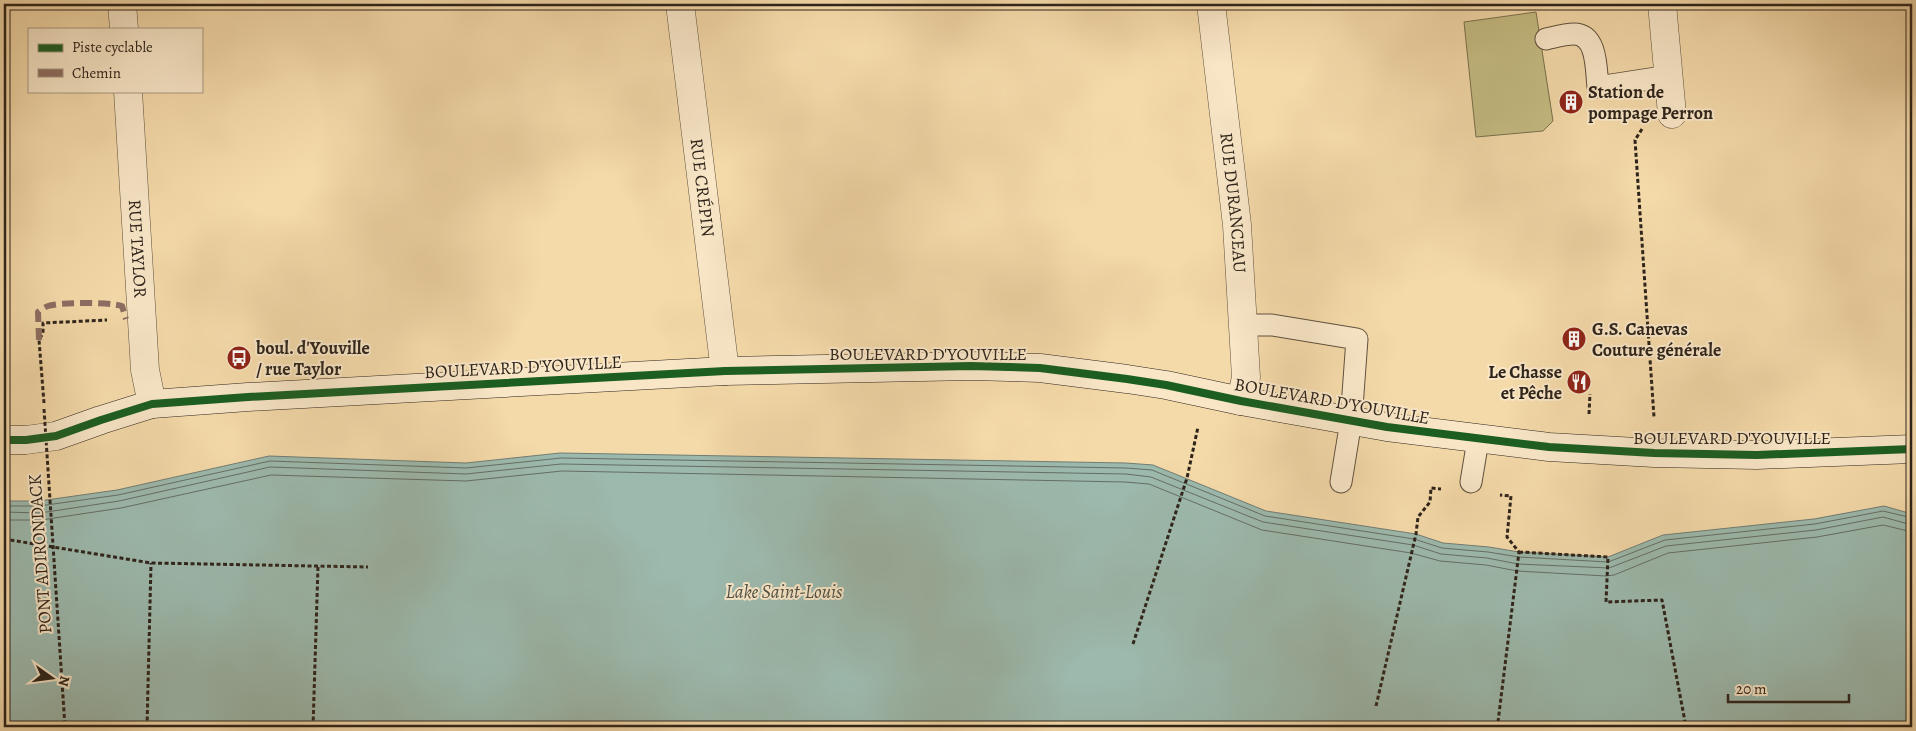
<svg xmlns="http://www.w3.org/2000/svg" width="1916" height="731" viewBox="0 0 1916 731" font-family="Alegreya,serif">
  <rect width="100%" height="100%" fill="#f4d9a9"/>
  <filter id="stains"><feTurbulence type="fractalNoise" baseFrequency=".004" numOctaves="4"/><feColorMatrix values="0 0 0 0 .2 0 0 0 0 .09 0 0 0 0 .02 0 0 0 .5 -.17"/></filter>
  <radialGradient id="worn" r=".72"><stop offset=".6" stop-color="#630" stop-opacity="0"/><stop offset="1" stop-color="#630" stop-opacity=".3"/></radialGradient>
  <path fill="#c4bc82" stroke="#79704e" d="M1536,12l17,109 -10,10 -67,6 -12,-115z"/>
  <path fill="#9cb9ad" stroke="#707d73" d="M560,453l566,10 27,2 113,46 150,23 27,9 46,4 30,5 89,5 55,-22 151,-16 70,-13 28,8v213h-1908v-226h35l78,-11 152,-34 197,7z"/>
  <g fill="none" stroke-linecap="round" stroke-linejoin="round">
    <path stroke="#656e64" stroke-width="1" d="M4,506h35l79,-11 152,-34 196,7 95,-10 565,10 26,2 113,46 149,23 28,9 46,4 31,5 89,5 57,-22 150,-16 68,-13 29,7
      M4,512l36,1 79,-12 151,-34 196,7 95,-10 565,10 25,3 112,45 150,23 28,9 46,4 31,6 91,4 57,-22 150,-16 67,-13 29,8
      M4,520h37l80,-12 150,-33 195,6 96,-10 563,11 24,2 113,46 149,23 29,8 46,4 31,6 89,5 8,-1 54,-22 149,-16 66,-12 29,7"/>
    <defs>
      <path id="lane" d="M1546,39c9,-2 19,-5 28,-5 24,0 22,37 24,53l71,-11
        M1243,325h29l85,14 -6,82 -10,61
        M1471,482l7,-42"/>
      <g id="street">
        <path d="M122,4l2,25"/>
        <path id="s1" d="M680,4l45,367"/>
        <path id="s2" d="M1211,4l26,221 9,152 -5,24"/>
        <path d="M1662,4l10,110"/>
        <path id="s3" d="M128,91l17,279 7,34"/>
      </g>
      <path id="secondary" d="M4,440h22l30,-4 45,-16 51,-16 96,-7 477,-26 246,-5 69,2 87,11 39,6 75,16 146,26 162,20 105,6 103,2 155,-6"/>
    </defs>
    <use href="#lane" stroke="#60513e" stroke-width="23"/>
    <use href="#street" stroke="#60513e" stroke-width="29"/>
    <use href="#secondary" stroke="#2e241b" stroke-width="29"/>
    <path stroke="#2e241b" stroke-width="3" stroke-dasharray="4 2.5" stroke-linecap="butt" d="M1642,129l-7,11 19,277
      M44,403l-5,-63 4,-7v-10l64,-3
      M1589,414l1,-20
      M4,539l147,24 217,4
      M1519,552l89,5 -2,45 56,-2 24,127
      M1133,644l54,-166 11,-51
      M1376,706l40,-172 2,-17 12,-15 1,-14 10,1
      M1498,722l21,-170 -12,-15 4,-41 -11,-1
      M147,727l4,-164
      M313,727l5,-161"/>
    <use href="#lane" stroke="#f8e6c7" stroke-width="21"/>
    <use href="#street" stroke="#f8e6c7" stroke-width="28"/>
    <use href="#secondary" stroke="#f8e6c7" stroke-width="28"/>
    <path stroke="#2e241b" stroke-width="3" stroke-dasharray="4 2.5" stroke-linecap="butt" d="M44,409l21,318"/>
    <path stroke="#8d6e63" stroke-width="6" stroke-dasharray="12 6" stroke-linecap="butt" d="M39,340l-1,-28c3,-2 7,-5 10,-6 12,-4 62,-4 74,0l4,13"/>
    <defs>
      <path id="cycleway" d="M4,440h22l30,-4 45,-16 51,-16 96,-7 477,-26 246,-5 69,2 87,11 39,6 75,16 146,26 162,20 105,6 103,2 155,-6"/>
    </defs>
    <use href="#cycleway" stroke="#f8e6c7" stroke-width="11"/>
    <use href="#cycleway" stroke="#1b5e20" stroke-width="8"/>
  </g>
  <defs>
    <symbol id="building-disc" viewBox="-11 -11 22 22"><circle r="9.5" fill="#8f2418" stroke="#f8e6c7"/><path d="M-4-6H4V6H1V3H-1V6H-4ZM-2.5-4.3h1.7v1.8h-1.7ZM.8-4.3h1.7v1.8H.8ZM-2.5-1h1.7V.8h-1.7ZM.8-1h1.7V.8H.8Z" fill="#fff"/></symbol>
    <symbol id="bus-disc" viewBox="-11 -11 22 22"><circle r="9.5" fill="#8f2418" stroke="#f8e6c7"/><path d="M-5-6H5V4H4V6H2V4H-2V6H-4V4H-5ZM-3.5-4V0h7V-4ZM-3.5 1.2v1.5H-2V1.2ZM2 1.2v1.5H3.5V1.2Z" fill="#fff"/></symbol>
    <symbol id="restaurant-disc" viewBox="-11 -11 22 22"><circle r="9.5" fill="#8f2418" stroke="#f8e6c7"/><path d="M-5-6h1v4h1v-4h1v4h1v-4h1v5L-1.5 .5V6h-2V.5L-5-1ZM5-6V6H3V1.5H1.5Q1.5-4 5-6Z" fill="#fff"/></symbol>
  </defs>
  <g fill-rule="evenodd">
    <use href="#building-disc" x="1557" y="88" width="28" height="28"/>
    <use href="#building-disc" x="1560" y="325" width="28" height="28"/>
    <use href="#bus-disc" x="225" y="344" width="28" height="28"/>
    <use href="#restaurant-disc" x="1565" y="368" width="28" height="28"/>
  </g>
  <g text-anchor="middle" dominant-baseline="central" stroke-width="4" stroke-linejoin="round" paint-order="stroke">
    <g font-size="18" font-weight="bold" fill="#2e241b" stroke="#f8e6c7" text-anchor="start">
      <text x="1588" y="92">Station de<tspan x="1588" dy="21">pompage Perron</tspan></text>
      <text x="1592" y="329">G.S. Canevas<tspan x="1592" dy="21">Couture générale</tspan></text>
      <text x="256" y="348">boul. d'Youville<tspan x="256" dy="21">/ rue Taylor</tspan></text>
      <text x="1562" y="372" text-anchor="end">Le Chasse<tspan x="1562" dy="21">et Pêche</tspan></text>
    </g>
    <g font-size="18" fill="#2e241b" stroke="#f8e6c7">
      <text stroke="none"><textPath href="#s1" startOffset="185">RUE CRÉPIN</textPath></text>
      <text stroke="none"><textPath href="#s2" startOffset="200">RUE DURANCEAU</textPath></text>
      <text stroke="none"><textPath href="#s3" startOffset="158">RUE TAYLOR</textPath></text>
      <text x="928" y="354">BOULEVARD D'YOUVILLE</text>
      <text transform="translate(523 367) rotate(-3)">BOULEVARD D'YOUVILLE</text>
      <text transform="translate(1332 401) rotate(10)">BOULEVARD D'YOUVILLE</text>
      <text x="1732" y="438">BOULEVARD D'YOUVILLE</text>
      <text transform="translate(40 554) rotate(-94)">PONT ADIRONDACK</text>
    </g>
    <g font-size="19" font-style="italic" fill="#4f5147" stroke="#f8e6c7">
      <text x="784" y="592">Lake Saint-Louis</text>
    </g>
  </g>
  <rect width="1916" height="731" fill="none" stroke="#f4d9a9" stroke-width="20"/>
  <rect x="5" y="5" width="1906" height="721" fill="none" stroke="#2e241b" stroke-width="2.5"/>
  <rect x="10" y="10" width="1896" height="711" fill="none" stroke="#2e241b"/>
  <rect x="28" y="28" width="175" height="65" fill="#f8e6c7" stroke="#a79882"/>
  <rect x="38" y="44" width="25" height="8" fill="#1b5e20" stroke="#a79882"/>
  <text x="72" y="52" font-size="15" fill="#2e241b">Piste cyclable</text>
  <rect x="38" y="69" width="25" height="8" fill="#8d6e63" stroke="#a79882"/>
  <text x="72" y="78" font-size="15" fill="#2e241b">Chemin</text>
  <g transform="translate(52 678) rotate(104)" stroke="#f8e6c7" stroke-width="4" paint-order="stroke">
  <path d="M0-4L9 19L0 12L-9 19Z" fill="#2e241b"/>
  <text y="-8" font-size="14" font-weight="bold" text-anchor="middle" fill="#2e241b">N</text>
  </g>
  <path d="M1728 694v8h121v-8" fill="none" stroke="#2e241b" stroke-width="2.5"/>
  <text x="1736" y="694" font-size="15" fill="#2e241b" stroke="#f8e6c7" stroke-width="4" paint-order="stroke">20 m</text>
  <rect width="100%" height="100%" filter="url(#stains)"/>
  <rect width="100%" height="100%" fill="url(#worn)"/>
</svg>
